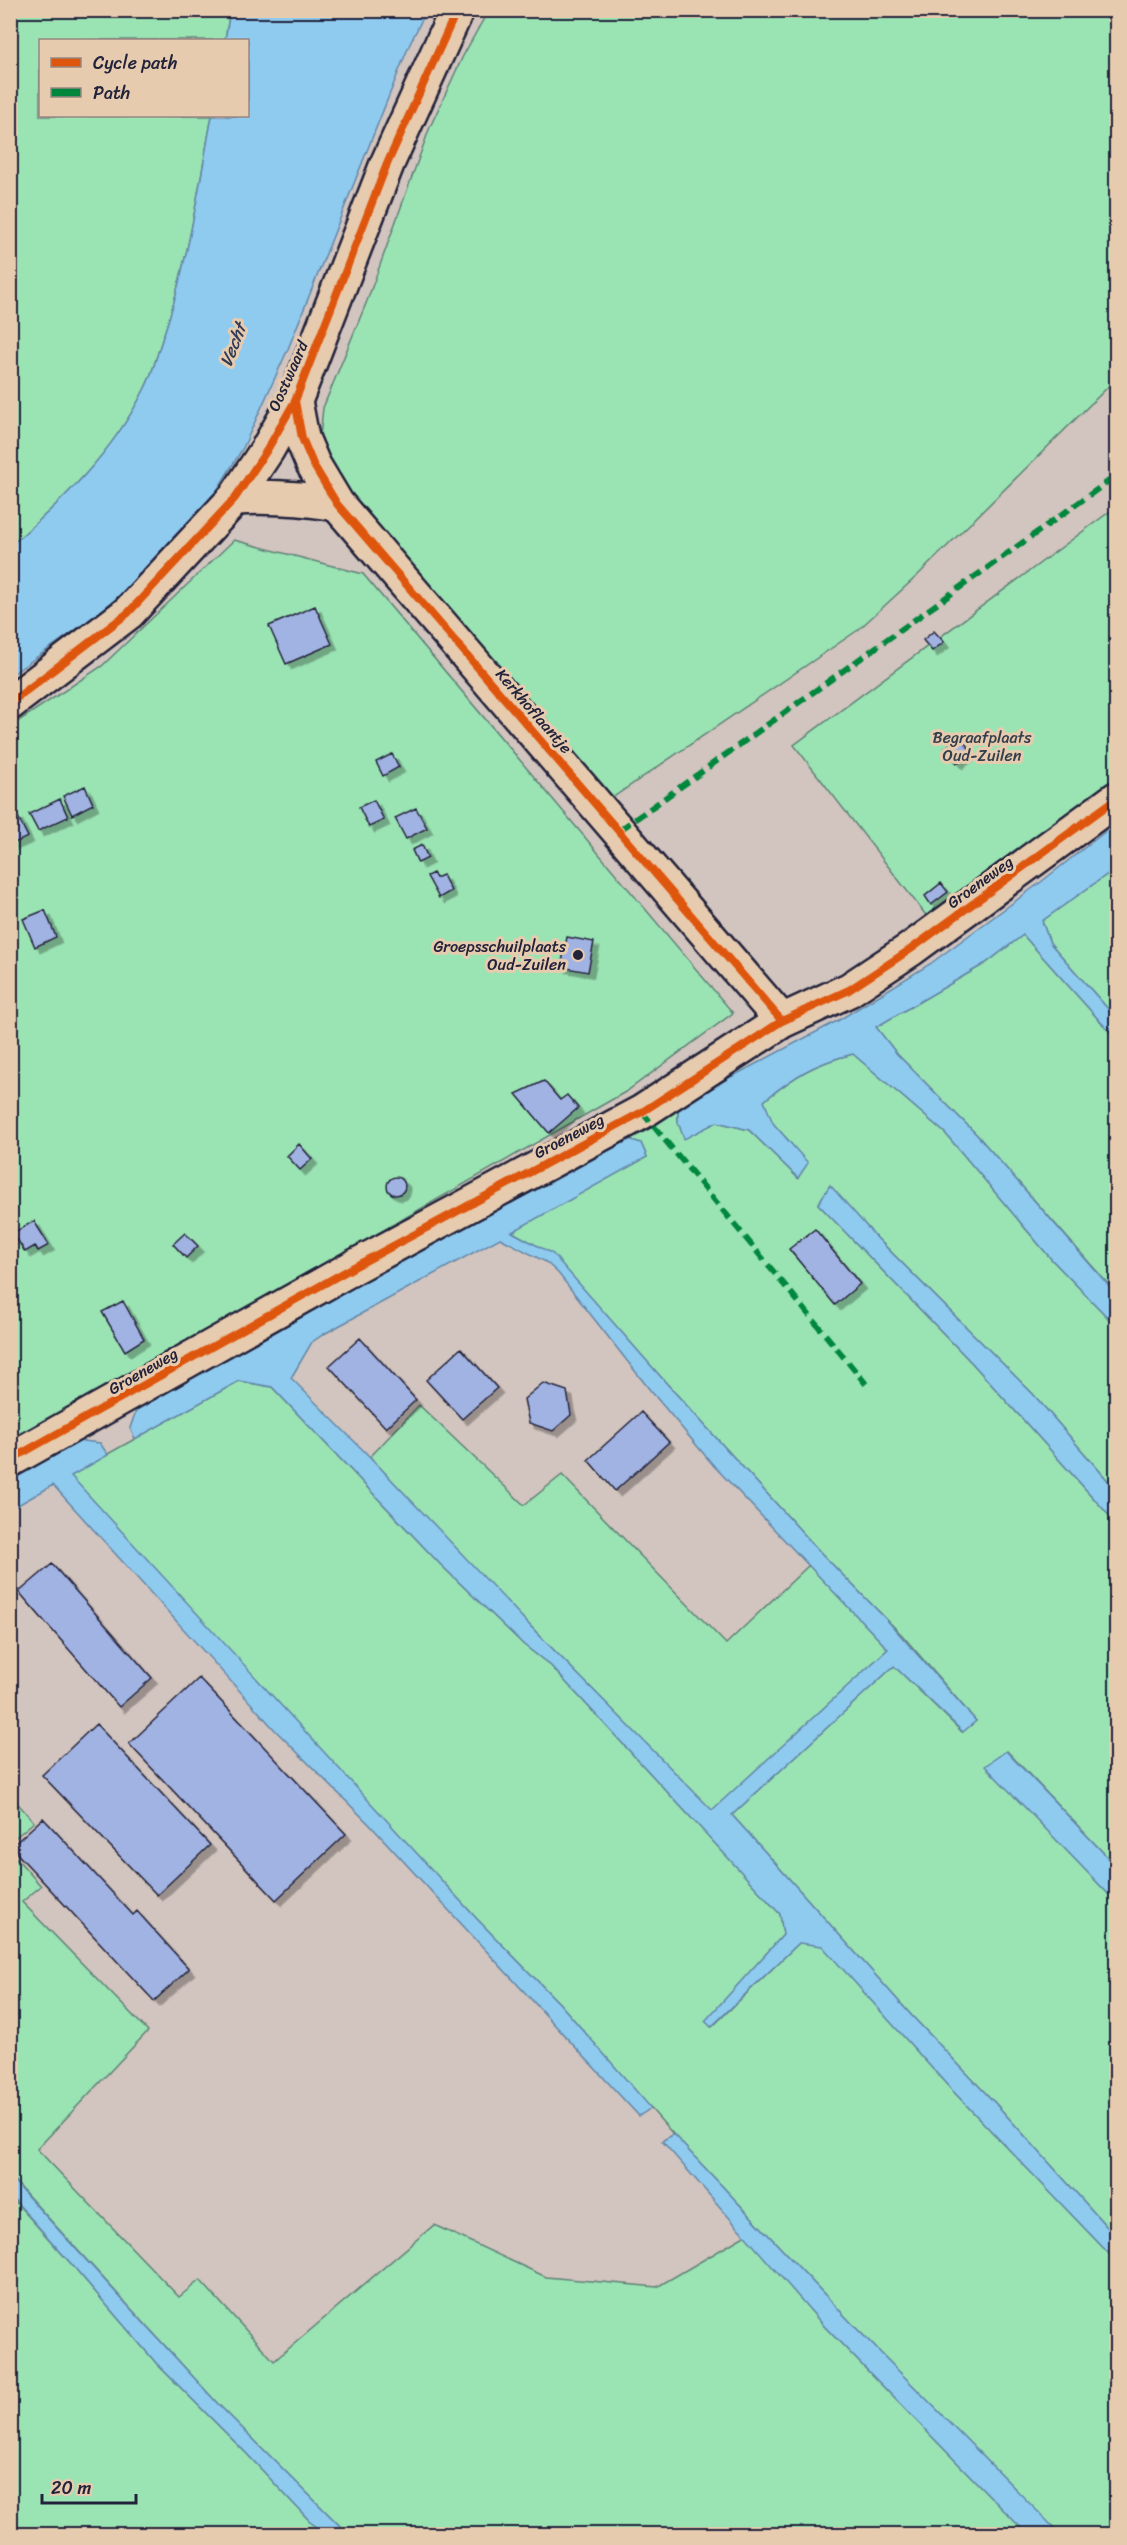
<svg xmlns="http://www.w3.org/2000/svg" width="1127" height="2545" viewBox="0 0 1127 2545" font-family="Sriracha,sans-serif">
  <defs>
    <filter id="shadow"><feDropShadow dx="5.5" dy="5.5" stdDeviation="0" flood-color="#0004"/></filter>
  </defs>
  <rect width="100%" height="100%" fill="#d2c4be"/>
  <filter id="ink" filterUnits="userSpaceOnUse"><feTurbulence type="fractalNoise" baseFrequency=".0167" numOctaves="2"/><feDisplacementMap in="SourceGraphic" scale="12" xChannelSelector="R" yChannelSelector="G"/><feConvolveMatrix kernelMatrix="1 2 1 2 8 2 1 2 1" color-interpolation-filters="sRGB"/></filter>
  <g filter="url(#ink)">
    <path fill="#9ae3b3" stroke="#5e8277" stroke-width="1.5" d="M11,11h219l-5,29h-185v76h172c-14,76 -25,153 -51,227 -5,15 -9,33 -17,47 -31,62 -81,111 -133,155z
      M488,11h628v373l-2,-3 -197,195 -59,54 -249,170 -258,-301 -26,-46 -5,-16 3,-29 44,-107 63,-174 33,-71z
      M1116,507v280l-184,136 -138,-178z
      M234,540l129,34 370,439 -106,78 -545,311 -71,36v-712l91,-60z
      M1116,868v150l-66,-75 -8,-22z
      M1023,935l93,104v254l-139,-158 -80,-81 -21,-27 110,-64z
      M853,1054l92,79 107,127 64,66v164l-83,-96 -157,-157 -46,-51 -12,18 154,159 144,160v343l-109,-115 -21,15 130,136v335l-120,-133 -84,-88 -180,-201 162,-149 68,66 14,-11 -74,-86 -80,-81 -154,-169 -115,-130 -42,-24 136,-74 -6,-14 -12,-4 49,-31v14l6,16 33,-16 32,8 49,48 -8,-36 -18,-19 -8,-22c30,-25 51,-38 89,-47z
      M239,1381l33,6 168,177 84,81 27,21 229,248 3,21 -77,86 6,6 87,-84 23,2 126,141 168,175v273h-56l-20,-19 -182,-185 -185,-196 -112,-129 -84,-86 -352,-381 -55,-63z
      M419,1405l105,100 38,-30 164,169 83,-79 79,84 -176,162 -232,-236 -110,-118z
      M11,1796l23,26 -23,19z
      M10,1851l31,35 -19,16 126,129 -111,118 142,148 21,-17 74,81 160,-136 112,52 111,10 89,-52 79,92 202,207h-679l-130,-130 -207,-227z
      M10,2196l64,71 83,97 90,90 75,80h-311z"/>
    <path fill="#8fcaef" stroke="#6387a7" stroke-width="1.5" fill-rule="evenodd" d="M230,11h196l-18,37 -120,301 -45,99 -48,78 -57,54 -44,37 -83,58v-130c52,-44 102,-93 133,-155 8,-14 12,-32 17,-47 26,-74 37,-151 51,-227h36v-76h-23z
      M1116,823v45l-74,53 8,22 66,75v21l-93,-104 -37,28 -110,64 21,27 80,81 139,159v32l-64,-66 -107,-127 -92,-79c-38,9 -59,22 -89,47l9,22 35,40 -10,15 -49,-48 -32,-8 -33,17 -6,-17v-14l38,-23 123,-65 91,-56 111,-82z
      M629,1139l12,4 6,14 -135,75 41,22 115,131 154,169 64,65 90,102 -13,11 -69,-66 -162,149 180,201 84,88 120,133v24l-168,-175 -126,-140 -23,-3 -88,84 -6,-6 78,-86 -3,-21 -229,-248 -27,-21 -84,-81 -168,-177 -33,-6 -104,58 -5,-11 8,-23 475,-260zM500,1238l46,24 12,11 92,117 64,76 174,183 -176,161 -176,-178 -166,-175 -79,-79 21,-36 12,-8z
      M830,1185l46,52 157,157 83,96v33l-144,-160 -154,-159z
      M74,1440l26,3 8,12 -37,21 406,443 84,86 90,103 -12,8 -269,-291 -95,-95 -222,-245 -42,24 -1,-33z
      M1006,1751l110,115v36l-131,-136z
      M673,2134l185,196 202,204h-33l-202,-207 -163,-186z
      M10,2177l208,227 130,130h-26l-75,-80 -90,-90 -83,-97 -63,-71z"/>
    <path fill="#a1b3e2" stroke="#22223b" stroke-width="1.5" filter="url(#shadow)" d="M315,606l17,38 -46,20 -17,-38z
      M934,631l10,11 -12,9 -9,-11z
      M960,736l12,16 -15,11 -12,-15z
      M392,754l7,13 -16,9 -7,-14z
      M85,786l8,18 -21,11 -9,-19z
      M60,799l8,18 -30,14 -9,-17z
      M374,800l10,20 -15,7 -10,-20z
      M416,808l11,20 -21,11 -11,-21z
      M17,815l11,22 -16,7 -2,-25z
      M422,845l6,13 -10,5 -6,-13z
      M433,873l3,5 7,-3 8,16 -12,7 -12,-22z
      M941,883l7,9 -17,13 -6,-9z
      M45,910l11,27 -21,10 -12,-28z
      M567,937l27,5 -6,30 -27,-5z
      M544,1081l16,19 7,-5 11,13 -29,25 -33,-39z
      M299,1144l13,15 -12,11 -13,-14z
      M387 1186a9 9 0 1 1 18 0a9 9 0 1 1-18 0Z
      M34,1221l15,24 -11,6 -3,-5 -10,6 -12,-19z
      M815,1229l45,55 -25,21 -46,-56z
      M185,1233l13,13 -12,12 -13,-14z
      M123,1301l21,38 -19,12 -23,-39z
      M360,1338l56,62 -30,28 -57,-62z
      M461,1348l36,40 -35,31 -36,-39z
      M543,1383l24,8 4,24 -18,16 -24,-8 -5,-24z
      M641,1412l28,30 -54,49 -27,-31z
      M52,1564l100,114 -33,29 -100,-115z
      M199,1678l147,156 -70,66 -147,-156z
      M96,1724l114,121 -53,50 -115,-120z
      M43,1818l90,97 4,-4 52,58 -35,32 -143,-154z"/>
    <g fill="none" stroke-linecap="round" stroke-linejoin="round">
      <defs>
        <path id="minor" d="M295,401l7,37 11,26 24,40 445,517
          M235,498c35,-2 67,0 102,6
          M10,703l118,-90 107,-115 32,-48 28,-49 92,-237 70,-154
          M10,1460l342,-192 290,-156 140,-91 67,-31 62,-41 205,-150"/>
      </defs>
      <use href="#minor" stroke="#22223b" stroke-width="38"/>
      <use href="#minor" stroke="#e7cbae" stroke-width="33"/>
      <path stroke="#00873e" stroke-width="6" stroke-dasharray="12 6" stroke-linecap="butt" d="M620,830l496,-354
        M642,1112l224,272"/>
      <defs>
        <path id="cycleway" d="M295,401l7,37 11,26 24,40 445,517
          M10,703l118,-90 107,-115 32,-48 28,-49 92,-237 70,-154
          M10,1460l342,-192 290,-156 140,-91 67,-31 62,-41 205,-150"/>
      </defs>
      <use href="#cycleway" stroke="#e7cbae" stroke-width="11"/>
      <use href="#cycleway" stroke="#de560e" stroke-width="8"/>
    </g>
  </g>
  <circle fill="#22223b" stroke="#e7cbae" stroke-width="2" cx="578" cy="955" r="6"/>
  <g text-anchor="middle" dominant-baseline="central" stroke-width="6" stroke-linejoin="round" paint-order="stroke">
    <g font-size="16" fill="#22223b" stroke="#e7cbae">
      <text transform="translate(288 376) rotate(-66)">Oostwaard</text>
      <text transform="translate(534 711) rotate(49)">Kerkhoflaantje</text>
      <text transform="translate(980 882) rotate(-36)">Groeneweg</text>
      <text transform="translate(569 1136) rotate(-28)">Groeneweg</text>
      <text transform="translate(143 1371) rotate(-30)">Groeneweg</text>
    </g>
    <g font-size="16" fill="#343f4d" stroke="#e7cbae">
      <text x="982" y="737">Begraafplaats<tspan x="982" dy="18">Oud-Zuilen</tspan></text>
    </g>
    <g font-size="16" fill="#22223b" stroke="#e7cbae" text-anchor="end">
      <text x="566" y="946">Groepsschuilplaats<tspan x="566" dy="18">Oud-Zuilen</tspan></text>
    </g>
    <g font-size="18" font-style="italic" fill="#323b56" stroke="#e7cbae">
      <text transform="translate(233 345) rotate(-69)">Vecht</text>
    </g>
  </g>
  <rect width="1127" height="2545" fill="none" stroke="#e7cbae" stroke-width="36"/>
  <rect x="18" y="18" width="1091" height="2509" fill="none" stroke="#22223b" stroke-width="2" filter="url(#ink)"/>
  <rect x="39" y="39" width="210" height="78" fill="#e7cbae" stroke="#988780" stroke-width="1.5"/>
  <rect x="51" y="58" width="30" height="9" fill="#de560e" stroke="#988780" stroke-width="1.5"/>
  <text x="93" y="69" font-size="18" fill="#22223b">Cycle path</text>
  <rect x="51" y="88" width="30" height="9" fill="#00873e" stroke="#988780" stroke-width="1.5"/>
  <text x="93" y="99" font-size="18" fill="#22223b">Path</text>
  <path d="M42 2494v9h94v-9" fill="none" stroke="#22223b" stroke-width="3"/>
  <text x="51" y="2494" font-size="18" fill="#22223b" stroke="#e7cbae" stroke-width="4.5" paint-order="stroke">20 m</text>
</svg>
